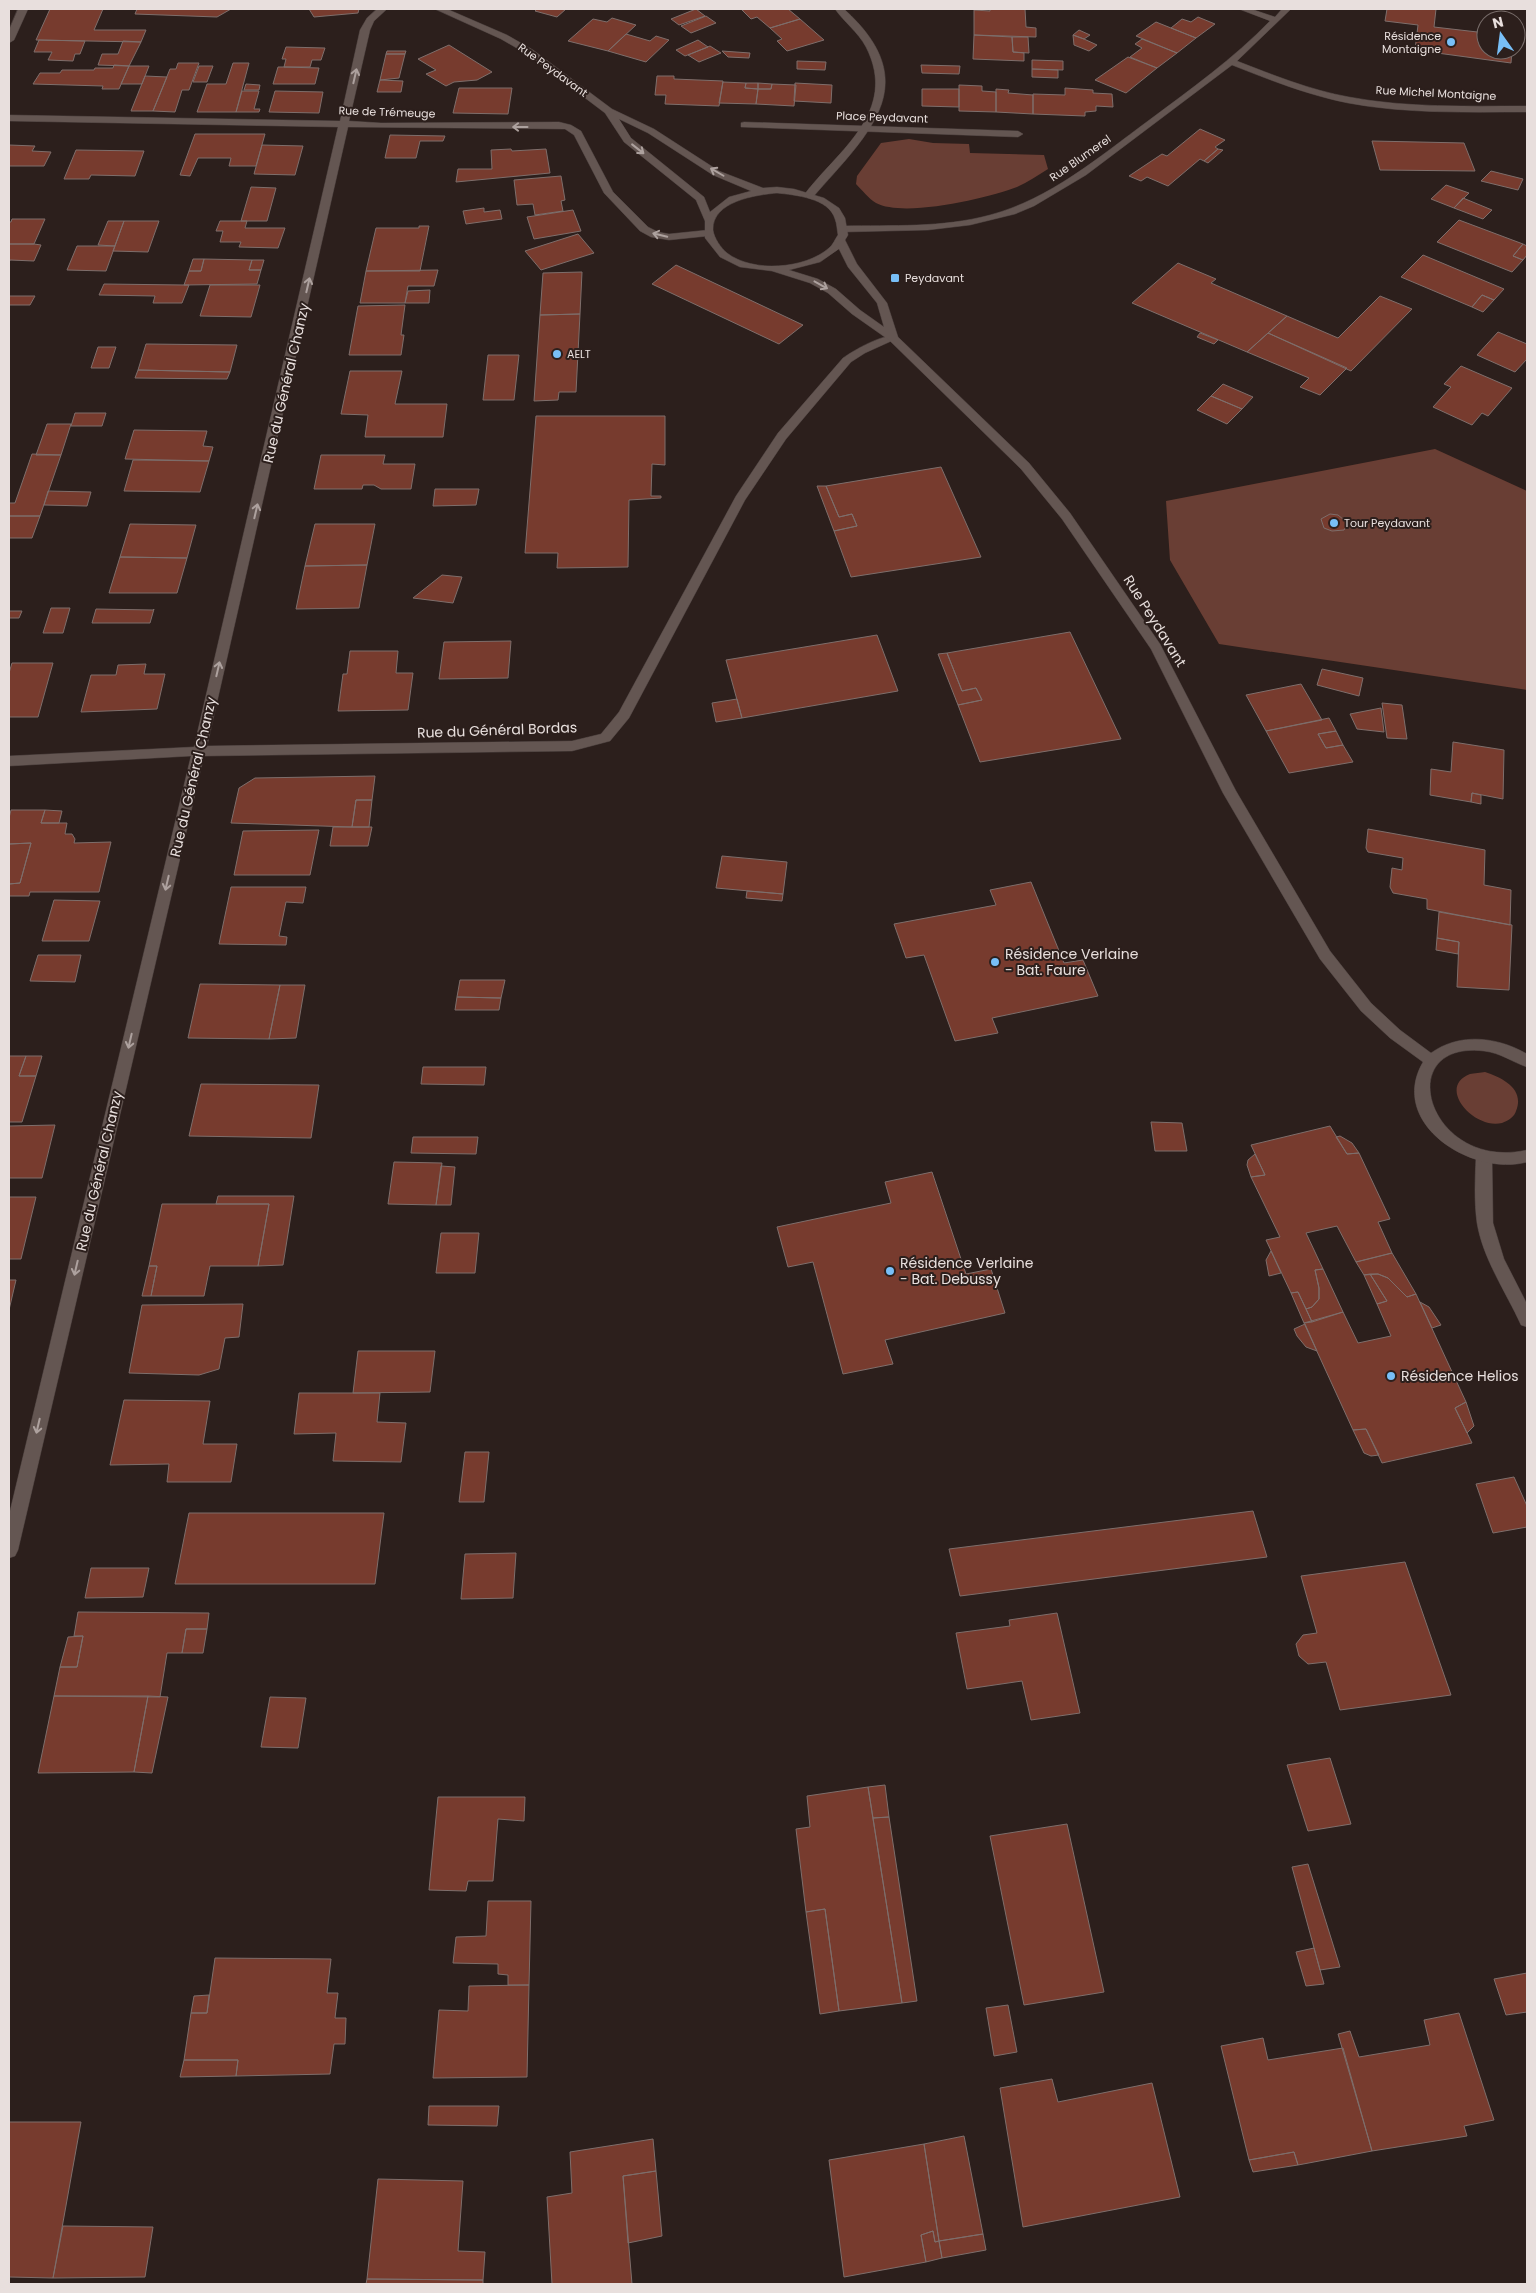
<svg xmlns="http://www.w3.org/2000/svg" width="1536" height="2293" viewBox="0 0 1536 2293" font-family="Poppins,sans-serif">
  <rect width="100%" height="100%" fill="#2c1f1c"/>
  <path fill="#693e34" d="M909,139l24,4 36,1 1,9 74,2 4,14c-10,6 -20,13 -31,18 -28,11 -113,31 -141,16 -7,-4 -14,-13 -20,-19l1,-8 24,-33z
    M1435,449l92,42v199l-308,-46 -49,-84 -4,-59z
    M1485,1072c18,6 40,17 31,39 -1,5 -8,10 -14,12 -28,7 -66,-36 -32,-49 4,-1 11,-1 15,-2z"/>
  <path fill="#773b2e" stroke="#7e6e6b" d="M50,9h53l-9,21h52l-5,12 -105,-2z
    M137,9h94l-14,8 -82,-3z
    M309,9h50l-1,4 -44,4z
    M533,9h33l-9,8 -22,-6 1,-1z
    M696,9l9,7 -26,9 -8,-6z
    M747,9h41l12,10 -30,9 -13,-11 -6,2 -9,-9z
    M990,9h35l1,18 10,1v9l-62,-2v-25l16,1z
    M1387,9h49l-2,18 52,6v17h26l-1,13 -96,-13 3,-25 -33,-4z
    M706,16l10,7 -25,10 -10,-7z
    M1198,17l17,7 -19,14 -25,-10 11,-9 9,3z
    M612,18l24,7 -28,26 -40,-10 25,-22 14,3z
    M800,19l24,21 -37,11 -10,-10 5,-2 -12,-11z
    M1156,22l40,16 -19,15 -41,-17z
    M1079,30l11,5 -6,4 -11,-4z
    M626,34l24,7 6,-5 13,4 -23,22 -38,-11z
    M974,35l38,2 1,15 11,1v8l-51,-2z
    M1073,35l11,4 13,6 -8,6 -15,-6z
    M1012,37h16l1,16 -16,-1z
    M1142,39l35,14 -20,15 -27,-11 12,-9 -7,-4z
    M39,40l46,1 -5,13h-5l-2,7 -25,-1 4,-8h-18z
    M698,40l10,7 -23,9 -9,-6z
    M123,41l18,1 -12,24 -31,-1 4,-11h16z
    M449,45l43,27 -15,8 -23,2 -8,4 -20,-12 10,-4 -18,-11z
    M710,46l11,7 -22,9 -11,-7z
    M286,47l39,1 -4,12h-9l-2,7h-26l2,-8h-4z
    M387,51h19l-1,3h-19z
    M722,51l28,2 -1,5 -21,-1z
    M386,54h19l-6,24 -19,2z
    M1128,57l29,11 -31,25 -31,-13z
    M1032,60l31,1v9l-31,-1z
    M797,61l29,1 -1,8 -28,-1z
    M178,63h21l-10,27h-7l-7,22 -22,-1 17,-42h6z
    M233,63h16l-13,49h-39l10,-28h19z
    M114,65l15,1 -10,23h-17l1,-3 -70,-2 7,-11h20l2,-3h32l1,-2h18z
    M921,65l39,1 -1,8 -37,-1z
    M129,66h20l-7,18h-21z
    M199,66h14l-6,16h-14z
    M278,67h6l35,1 -4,16h-42z
    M1032,69l26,1v8l-26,-1z
    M145,76l22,1 -14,34h-22z
    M657,76h17v3l49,2 -4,25 -54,-2 1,-9h-11z
    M380,80l23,1 -2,11h-24z
    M723,82l23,1 -1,5 13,1 -2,15 -37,-1z
    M746,83h12v6l-13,-1z
    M758,83l14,1 -1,5h-13z
    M795,83l37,2 -1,18 -37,-2z
    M246,84l14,1 -1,5h-15z
    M772,84l24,1 -2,21 -38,-2 2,-15h13z
    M959,85l23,1v5l14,1v20l-37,-1z
    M459,88h53l-4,26 -55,-1z
    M1065,88l28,2v3l19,1 1,13 -17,-1v5l-11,1v4l-52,-2v-20l32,1z
    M922,89h37v18l-37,-1z
    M996,89l13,1 -1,3 25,2v19l-37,-2z
    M242,91h17l-5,18h6l-1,3h-23z
    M275,91l48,1 -4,21 -50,-1z
    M1200,129l25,11 -10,7 3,2 -14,12 -4,-2 -32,27 -21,-9 -6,4 -12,-5 33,-22 5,2z
    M195,134h70l-9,32h-27l2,-8h-33l-8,18 -10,-1z
    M390,135l55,1 -2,5h-23l-4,17h-31z
    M1372,141l92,2 11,28 -95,-1z
    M9,145l26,1 -3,5 19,1 -7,14h-35z
    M262,145l41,1 -8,29 -41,-1z
    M511,149l1,2 34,-2 4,24 -94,9 2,-13h34l-1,-19z
    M1218,149l5,1 -15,13 -4,-2z
    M76,150l68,1 -9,25 -44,-1 -2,4h-25z
    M1491,171l32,8 -5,11 -37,-9z
    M561,176l4,24 -4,1 2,10 -28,4 -2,-11 -16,1 -3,-25z
    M1446,185l23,8 -15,15 -23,-9z
    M251,187l25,1 -9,33h-26z
    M1463,198l29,12 -9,9 -29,-11z
    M484,208v4l16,-2 2,9 -36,5 -3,-13z
    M573,210l8,21 -47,8 -7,-22z
    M12,219h33l-11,25h-25v-22h2z
    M1459,220l64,24 -10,12 10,4 -11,12 -75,-30z
    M108,221h16l-9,25 -17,-1z
    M124,221h35l-11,31 -35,-1z
    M220,221h27l-2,7h40l-7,20 -39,-1 2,-5h-21l3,-11h-7z
    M419,226h10l-9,45h-54l10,-43h43z
    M578,234l16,19 -53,17 -16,-19z
    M9,244h25l7,1 -7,16 -24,-1 -1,3z
    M1523,244l4,2v9l-4,5 -10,-4z
    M77,246h38l-9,25 -39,-1z
    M1423,255l81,34 -10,11 -12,-5 -10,12 -71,-30z
    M193,259h11l-3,12h-12z
    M204,259l48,1 -3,10h12l-4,14 -73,1 5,-14h12z
    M252,260h12l-3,10h-12z
    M1178,263l38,16 -5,4 76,33 -40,36 -115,-49z
    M676,265l127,60 -24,19 -127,-60z
    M438,270l-4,16h-26l-3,17h-45l6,-32z
    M582,272l-2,42 -40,1 3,-42z
    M104,284l80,1h5l-7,18h-29l2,-7 -56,-1z
    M210,285h50l-9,32 -51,-1z
    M430,290l-1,13h-24l3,-12z
    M1482,295l12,5 -11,12 -11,-5z
    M9,296h26l-5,9h-21z
    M1380,296l32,13 -61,62 -83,-38 19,-17 51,22z
    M405,305l-4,30h3l-3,20h-52l9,-49z
    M580,314l-4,78h-17l-1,8 -24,1 6,-86z
    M1498,332l29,12v15l-12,13 -38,-17z
    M1200,333l18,7 -4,4 -17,-7z
    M1268,333l79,35 -27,27 -20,-8 9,-9 -62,-26z
    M146,344l91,1 -7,27 -92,-2z
    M98,347h18l-7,21h-18z
    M488,355h31l-5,45h-31z
    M1461,366l51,22 -24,28 -6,-3 -10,12 -39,-18 18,-20 -7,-3z
    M138,370l92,2 -3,7 -92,-1z
    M350,371h52l-7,33h52l-4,33h-78l3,-22 -27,-1z
    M1223,384l30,13 -11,12 -31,-13z
    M1211,396l31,13 -15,15 -30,-14z
    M75,413h31l-4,13h-31z
    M536,416h129v49l-13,-1 -1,32h10v2l-32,2 -1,67 -71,1 1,-15h-33z
    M47,424h24l-10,31h-25z
    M134,430l73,1 -4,15 10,1 -4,14 -84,-2z
    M32,454l29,1 -21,61h-31v-13h6z
    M321,455h64l-2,9h32l-4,25h-30l-7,-4h-11l-1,4h-48z
    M133,460l76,1 -9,31 -76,-1z
    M941,467l40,90 -130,20 -17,-46 23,-5 -5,-12 -13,3 -13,-31z
    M817,486h9l13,31 13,-3 5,12 -23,5z
    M435,489h44l-3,16 -43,1z
    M48,491l43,1 -4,14 -43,-1z
    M1330,514l8,1 6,5 3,5 -3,5 -12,1 -8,-3 -3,-9z
    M9,516h31l-8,22h-23z
    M130,524l66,1 -9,33 -67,-1z
    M315,524h60l-8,41 -62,1z
    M120,557l67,1 -10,35h-68z
    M367,565l-8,43 -63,1 9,-43z
    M442,575l20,2 -9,26 -40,-5z
    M51,608h19l-7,25h-20z
    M96,609l57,1 1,-1 -4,14h-58z
    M9,611h13l-3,7h-10z
    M1070,632l51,107 -141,23 -22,-57 24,-5 -6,-12 -14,3 -15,-38z
    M877,635l21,56 -156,27 -16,-58z
    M511,641l-3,37 -69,1 5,-37z
    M350,651h48l-2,22h17l-5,37 -70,1 5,-37h4z
    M947,653l15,38 14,-3 6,12 -24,5 -20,-51z
    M12,663h41l-15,54h-29v-44z
    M146,664l-2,10h21l-8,35 -76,3 10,-37h25l2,-10z
    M1322,669l41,9 -4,18 -42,-11z
    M1301,684l21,36 -56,11 -20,-36z
    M737,699l5,19 -26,4 -4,-19z
    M1382,703l20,2 5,34 -20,-1z
    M1381,708l3,24 -27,-3 -7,-15z
    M1329,718l7,13 -18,3 8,14 17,-3 10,17 -64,11 -23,-42z
    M1336,731l7,14 -17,3 -8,-14z
    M1453,742l51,8 -1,49 -31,-6 -1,9 -41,-7 1,-26 20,3z
    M375,776l-3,24h-16l-4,27 -121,-4 8,-35 16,-10z
    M1472,793l9,2v9l-10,-2z
    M356,800h16l-3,27h-17z
    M11,810h34l-4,13h26l-2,11h7l3,5 -1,4 37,-1 -12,50h-69l-1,4h-20v-12l11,-1 11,-40 -22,1v-26z
    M45,810l17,1 -3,12h-18z
    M333,827h39l-4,19h-38z
    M1368,829l117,21 -1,35 27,5 -1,35 -83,-16v-10l-34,-6 -3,-6 2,-19 10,2 1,-12 -35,-6 -2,-4z
    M319,830l-9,45h-76l9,-44z
    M31,843l-11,40 -11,1v-40z
    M722,856l65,6 -4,32 -67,-6z
    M1031,882l33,81 19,-3 15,36 -106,22 6,15 -43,8 -31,-86 -18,3 -12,-34 102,-19 -6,-15z
    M231,887h75l-3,16 -17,-1 -7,34 8,1 -1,8 -67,-1z
    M747,891l36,3 -1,7 -36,-3z
    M54,900l46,1 -11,40h-47z
    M1439,912l73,13 -3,65 -52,-3 2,-45 -22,-4z
    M1437,938l22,4 -1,12 -22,-4z
    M38,955h43l-6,27 -45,-1z
    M460,980h45l-4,18 -44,-1z
    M200,984l80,1 -11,54 -81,-1z
    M280,985h25l-9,53 -27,1z
    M457,997l44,1 -2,12h-44z
    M9,1056h17l-7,20h17l-14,46h-13z
    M26,1056h16l-6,20h-17z
    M423,1067h63l-2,18 -63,-1z
    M201,1084l118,1 -8,53 -122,-2z
    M1151,1122l31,1 5,28h-32z
    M55,1125l-13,53h-33v-52z
    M1330,1126l17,28 12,-1 31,66 -12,3 14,31 -36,9 -19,-36 -31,7 17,36 -8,1 4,18v11l-7,8 -6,2 -8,-17 -7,1 -25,-53 14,-3 -29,-60 14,-2 -14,-30z
    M1340,1136l12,7 7,10 -12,1 -11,-17z
    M413,1137h65l-2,17 -65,-1z
    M1255,1154l10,21 -14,2 -4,-12 1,-5z
    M394,1162l48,1 -6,42 -48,-1z
    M441,1166l14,1 -4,38h-15z
    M932,1172l34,102 25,-5 14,44 -120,27 8,24 -50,10 -30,-112 -25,5 -11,-40 114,-24 -6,-21z
    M218,1196h76l-11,69 -25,1 11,-62h-53z
    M9,1197h27l-15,62h-12z
    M162,1204h107l-11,62h-48l-6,30h-53l6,-30h-8z
    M441,1233h38l-4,40h-39z
    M1271,1251l10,22 -12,3 -3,-16z
    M1392,1253l24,41 -9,3 -19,-19 -10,-4 -14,1 -8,-13z
    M149,1266h8l-6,30h-9z
    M1323,1269l20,43 -31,10 -6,-13 6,-2 7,-8v-11l-4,-18z
    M1370,1274h8l10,4 19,19 9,-3 50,108 -11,6 17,35 -90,20 -16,-34 -13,1 -49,-107 39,-11 15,31 33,-7 -14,-32 10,-3z
    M1370,1274l17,27 -10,3 -13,-29z
    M9,1280h7l-7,30z
    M1298,1292l8,17 6,13 -8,1 -13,-30z
    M1420,1302l9,5 12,18 -9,3z
    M243,1304l-4,33 -14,1 -6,31 -20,6 -70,-2 13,-68z
    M1305,1324l12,27 -11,-4 -9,-11 -3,-7z
    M358,1351h77l-5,41 -77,1z
    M299,1393h81l-3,29 29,1 -5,39 -68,-1 3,-28 -42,1z
    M124,1400l86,1 -7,43h34l-6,38h-64l2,-18 -59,1z
    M1466,1402l8,24 -7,7 -12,-25z
    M1366,1429l13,26 -8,1 -7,-3 -11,-23z
    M465,1452h24l-5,50h-25z
    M1514,1477l13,29v21l-34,6 -17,-49z
    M1253,1511l14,46 -307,39 -11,-47z
    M189,1513h195l-9,71h-200z
    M516,1553l-3,45 -52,1 4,-45z
    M1405,1562l46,133 -111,15 -14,-48 -18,2 -9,-8 -3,-12 7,-9 14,-2 -16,-57z
    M91,1568h58l-6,29 -58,1z
    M78,1612l131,1 -2,16h-21l-4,24h-15l-7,44 -106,-1 6,-29h17l6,-31h-9z
    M1057,1613l23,100 -49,7 -9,-39 -55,8 -11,-56 54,-7 -1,-6z
    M186,1629h21l-4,24h-21z
    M83,1636l-6,31h-17l8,-30z
    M54,1696h94l-14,76 -96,1z
    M148,1696l20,1 -16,76 -18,-1z
    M270,1697l36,1 -8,50 -37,-1z
    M1330,1758l21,66 -43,7 -21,-66z
    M885,1785l4,32 -16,1 -5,-31z
    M868,1787l34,216 -63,8 -14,-102 -19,3 -10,-83 14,-2 -3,-31z
    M438,1797h87l-1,24 -26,-2 -5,62h-25l-2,10 -37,-1z
    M889,1817l28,184 -15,2 -29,-185z
    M1067,1824l37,168 -80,13 -34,-169z
    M1308,1864l32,103 -20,3 -28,-103z
    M488,1901h43l-2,84h-21v-10l-10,-1v-10l-45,-1 3,-26 30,-1z
    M825,1909l14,102 -19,3 -14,-102z
    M1314,1948l10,36 -18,2 -10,-34z
    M215,1958l116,1 -4,34h11l-3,25h11l-1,26h-11l-4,30 -94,2 2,-16h-54l7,-47h16z
    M1527,1973v39l-21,3 -12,-36z
    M529,1985l-2,92 -94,1 6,-68 29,1 1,-25z
    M209,1995l-2,18h-16l3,-17z
    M1008,2005l9,47 -23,4 -8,-48z
    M1459,2013l35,107 -30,6 3,10 -95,15 -34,-117 12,-3 9,26 71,-12 -6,-25z
    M1263,2038l5,22 75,-12 29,103 -74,14 -4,-13 -45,8 -28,-114z
    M184,2060h54l-2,16 -56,1z
    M1052,2079l6,23 94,-19 28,114 -157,30 -23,-139z
    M429,2106h70l-2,20 -69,-1z
    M9,2122h72l-28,156 -44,-1z
    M964,2136l19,98 -44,7 -15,-97z
    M653,2139l3,32 -33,5 9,108h-80l-5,-87 25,-4 -2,-41z
    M924,2144l15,97 -4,1 -2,-11 -12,4 5,27 -82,15 -15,-117z
    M1294,2152l4,13 -45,7 -4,-12z
    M656,2171l6,65 -34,7 -5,-67z
    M378,2179l85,2 -5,70 27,1 -2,28 -116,-1z
    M63,2226l90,1 -8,50 -92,1z
    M933,2231l2,11 4,-1 3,17 -16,4 -5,-27z
    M983,2234l3,16 -44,8 -3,-17z
    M367,2279l116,1v4h-117z"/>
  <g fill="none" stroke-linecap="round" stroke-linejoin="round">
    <defs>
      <path id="service" d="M744,122l274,9 5,3 -5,3 -277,-10v-4z"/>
      <path id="minor" d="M18,9h10l-14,31 -5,3v-13z
        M377,9h10l-13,12 -4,9 -21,91 32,2 178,-1 12,3 10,6 32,61 35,35 10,5 11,2 39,-4 5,3 -5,3 -39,4 -18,-3 -11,-6 -36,-38 -30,-58 -9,-6 -217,-2 -141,619 365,-5 29,-7 18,-22 117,-216 42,-63 65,-75c11,-8 41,-25 54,-22l1,2 -33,15 -14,9 -65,77 -41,61 -116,218 -19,23 -38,10 -368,5 -186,794 -3,6 -6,2v-43l182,-759 -182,10v-10l185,-9 144,-620 -329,-6v-6l331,6 20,-91 7,-12z
        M835,9h9c83,75 24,125 -31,188l-4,1 -5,-3c34,-45 95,-83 62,-148 -8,-15 -22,-25 -31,-38z
        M1239,9h12l24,8 7,-8h9l-54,52c36,14 73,29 112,36 58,11 119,9 178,9v6c-59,0 -121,2 -179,-9 -40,-8 -78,-23 -116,-38l-146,110 -52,31 -19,8 -45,11 -42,5 -85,2 -5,-3 5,-3c49,-1 99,2 147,-11 60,-16 109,-58 158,-94 43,-32 85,-62 122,-100z
        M1484,1151l5,1 3,5 1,66 11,36 23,45v23l-6,-2c-15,-33 -38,-66 -44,-102 -3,-22 -2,-44 -1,-66l3,-5z"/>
      <path id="tertiary" d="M435,9h12l60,26 26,15 79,59 42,20 65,42 44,17 14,-1 17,2 30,9 15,10 6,10 3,17 -3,5 12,24 30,39 11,34 131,126 41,50 90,131 76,147 94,160 41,52 29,27 31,23c29,-21 67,-16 96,1v13c-15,-5 -26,-14 -43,-16 -94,-11 -56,121 43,99v12c-54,15 -140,-38 -104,-100l-33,-24 -29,-27 -41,-52 -97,-166 -72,-144 -89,-130 -41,-50 -132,-129 -37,-26 -24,-21 -18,-10 -38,-12 -32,-4 -20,-10 -15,-19v-17l-9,-21 -72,-58 -19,-29 -78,-59 -26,-15zM619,119l29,14 65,42 38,16 -22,6 -19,15 -6,-15 -73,-59zM777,193c18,2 52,5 58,26 2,5 2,11 3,16 -3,4 -5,10 -9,13 -24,21 -76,25 -102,5 -6,-5 -13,-15 -14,-23 -1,-29 43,-35 64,-37zM839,249l9,18 29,36 7,24 -24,-17 -24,-21 -18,-10 -29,-9 31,-8z"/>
    </defs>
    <use href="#service" stroke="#473c3a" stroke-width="1"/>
    <use href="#minor" stroke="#473c3a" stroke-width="1"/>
    <use href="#tertiary" stroke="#473c3a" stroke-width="1"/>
    <use href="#service" fill="#645652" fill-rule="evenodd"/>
    <use href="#minor" fill="#645652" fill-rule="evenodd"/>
    <use href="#tertiary" fill="#645652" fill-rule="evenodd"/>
  </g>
  <defs><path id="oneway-shaft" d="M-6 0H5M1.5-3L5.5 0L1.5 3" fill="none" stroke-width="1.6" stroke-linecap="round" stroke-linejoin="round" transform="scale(1.25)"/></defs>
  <g stroke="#ada19e">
    <use href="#oneway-shaft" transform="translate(355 76) rotate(-77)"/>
    <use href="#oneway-shaft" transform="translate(520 127) rotate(-180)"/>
    <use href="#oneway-shaft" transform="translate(638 149) rotate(38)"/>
    <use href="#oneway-shaft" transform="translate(717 172) rotate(-150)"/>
    <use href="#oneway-shaft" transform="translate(660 235) rotate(-166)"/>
    <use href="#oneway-shaft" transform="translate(308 285) rotate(-77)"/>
    <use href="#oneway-shaft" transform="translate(821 285) rotate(29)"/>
    <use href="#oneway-shaft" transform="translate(256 511) rotate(-77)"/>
    <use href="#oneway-shaft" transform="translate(218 669) rotate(-77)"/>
    <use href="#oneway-shaft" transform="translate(167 883) rotate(103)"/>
    <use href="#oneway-shaft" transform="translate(130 1041) rotate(103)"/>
    <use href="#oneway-shaft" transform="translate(76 1268) rotate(103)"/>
    <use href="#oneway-shaft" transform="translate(38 1426) rotate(103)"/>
  </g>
  <g fill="#78bff7" stroke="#2c1f1c" stroke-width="2">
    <circle cx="1451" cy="42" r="5"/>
    <rect x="890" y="273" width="10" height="10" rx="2.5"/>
    <circle cx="557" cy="354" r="5"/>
    <circle cx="1334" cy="523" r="5"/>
    <circle cx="995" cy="962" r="5"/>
    <circle cx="890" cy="1271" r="5"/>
    <circle cx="1391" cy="1376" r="5"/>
  </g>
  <g text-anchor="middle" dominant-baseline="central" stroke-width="4" stroke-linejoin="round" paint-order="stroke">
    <g font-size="11" fill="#e8dfdd" stroke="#2c1f1c" text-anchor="start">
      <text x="1441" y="36" text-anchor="end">Résidence<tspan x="1441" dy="13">Montaigne</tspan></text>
      <text x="905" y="278">Peydavant</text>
      <text x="567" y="354">AELT</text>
      <text x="1344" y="523">Tour Peydavant</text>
    </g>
    <g font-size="11" fill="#e8dfdd" stroke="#2c1f1c">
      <text transform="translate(553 70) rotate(36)">Rue Peydavant</text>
      <text transform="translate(1436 93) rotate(3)">Rue Michel Montaigne</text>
      <text transform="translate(387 112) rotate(2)">Rue de Trémeuge</text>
      <text transform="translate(882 117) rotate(2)">Place Peydavant</text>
      <text transform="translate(1080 158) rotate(-35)">Rue Blumerel</text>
    </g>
    <g font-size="14" fill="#e8dfdd" stroke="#2c1f1c">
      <text transform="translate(286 383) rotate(-77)">Rue du Général Chanzy</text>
      <text transform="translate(1155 621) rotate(58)">Rue Peydavant</text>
      <text transform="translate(497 730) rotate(-2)">Rue du Général Bordas</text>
      <text transform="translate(193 777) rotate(-77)">Rue du Général Chanzy</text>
      <text transform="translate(99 1171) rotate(-77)">Rue du Général Chanzy</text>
    </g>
    <g font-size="14" fill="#e8dfdd" stroke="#2c1f1c" text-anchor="start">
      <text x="1005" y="954">Résidence Verlaine<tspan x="1005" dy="16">- Bat. Faure</tspan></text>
      <text x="900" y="1263">Résidence Verlaine<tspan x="900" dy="16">- Bat. Debussy</tspan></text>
      <text x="1401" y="1376">Résidence Helios</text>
    </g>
  </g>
  <rect width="1536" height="2293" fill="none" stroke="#e8dfdd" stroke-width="20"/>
  <g transform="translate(1501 35) rotate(346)"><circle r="24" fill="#2c1f1c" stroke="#776c69"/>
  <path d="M0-4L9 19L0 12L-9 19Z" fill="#78bff7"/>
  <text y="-8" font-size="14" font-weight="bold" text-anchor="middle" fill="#e8dfdd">N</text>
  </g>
</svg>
